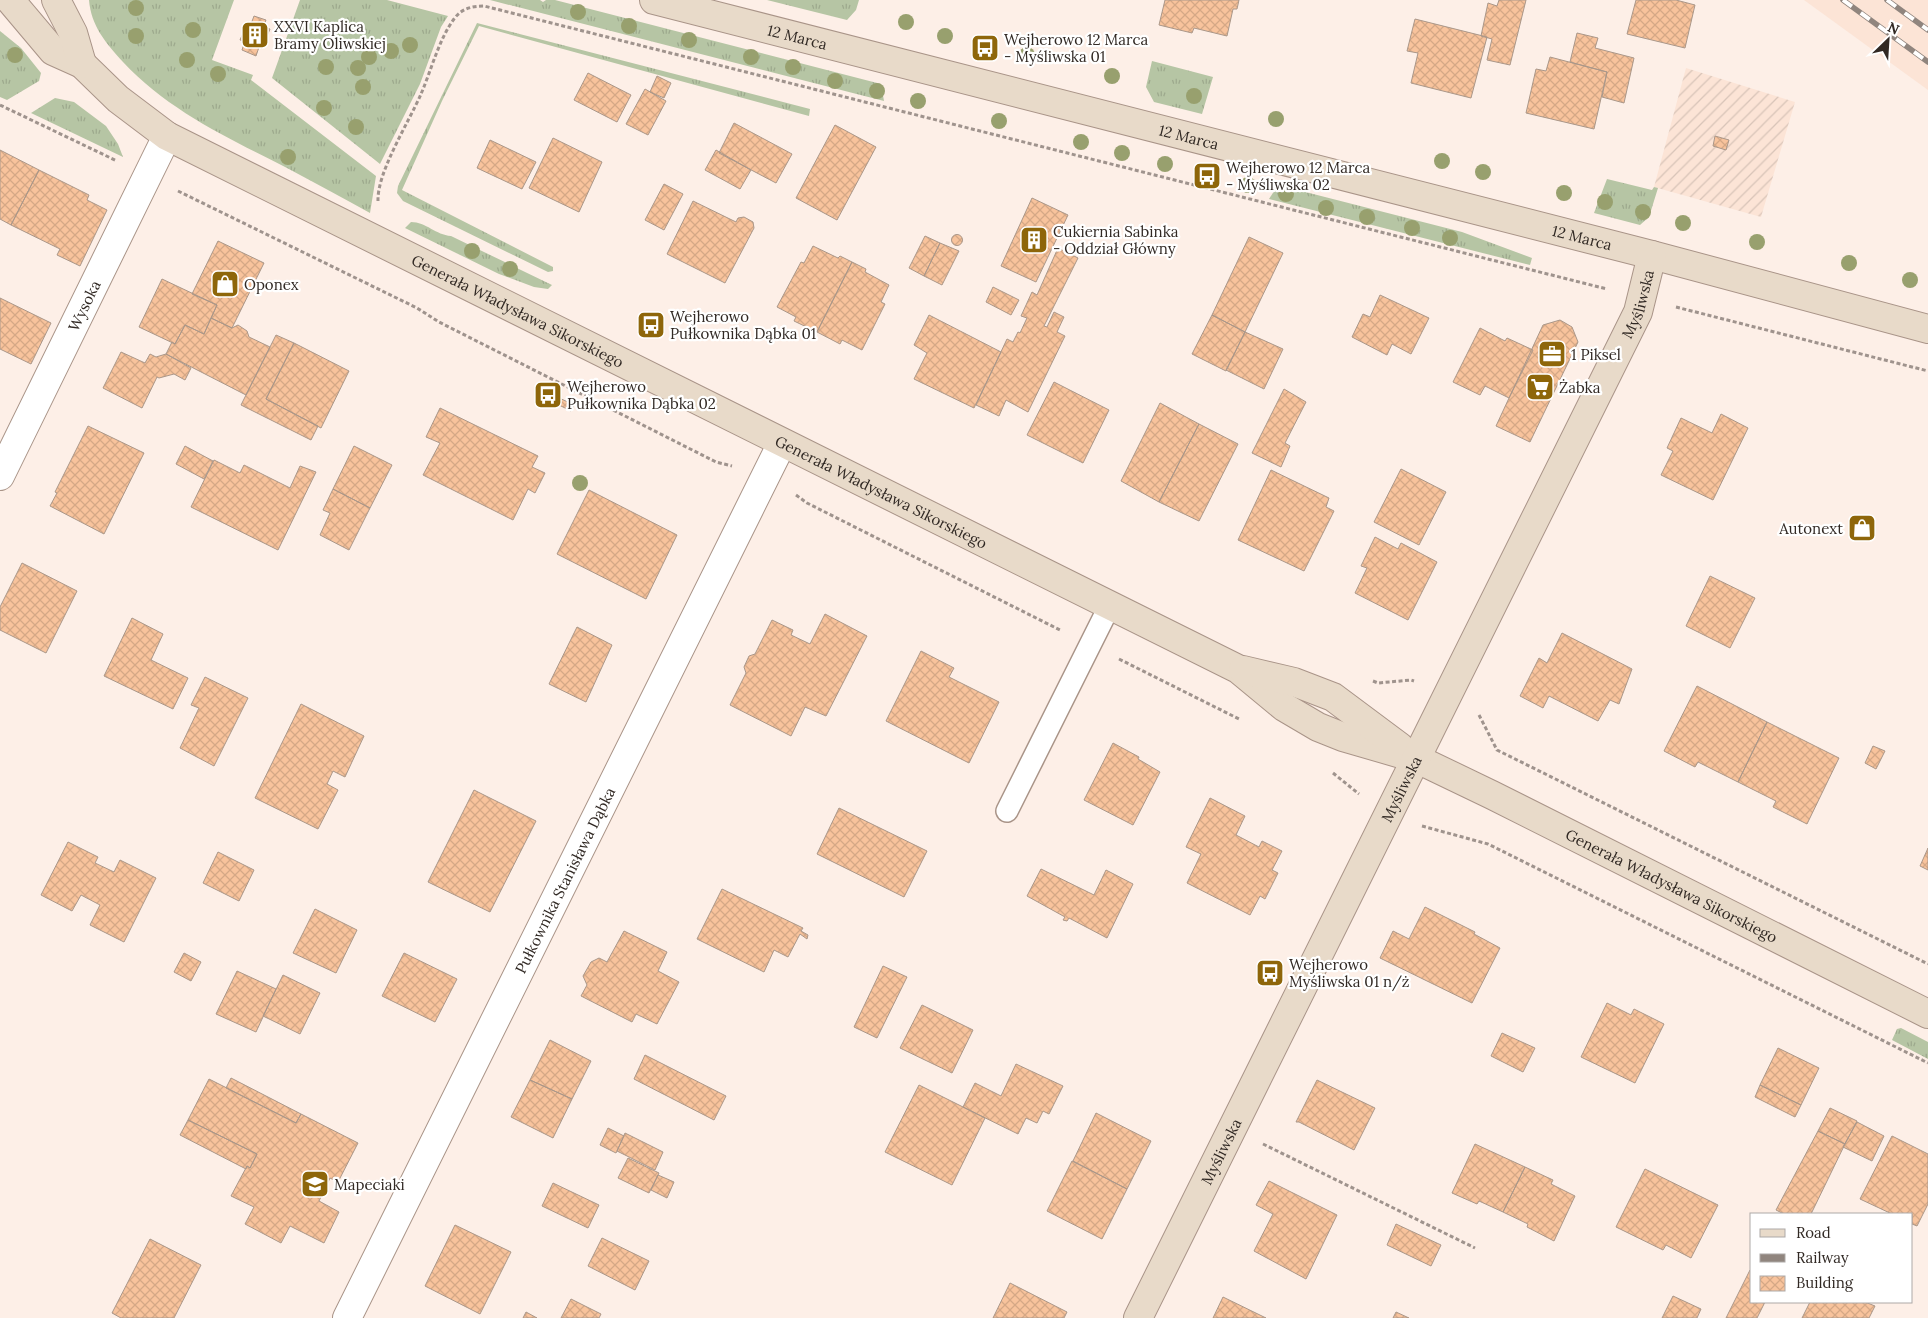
<svg xmlns="http://www.w3.org/2000/svg" width="1928" height="1318" viewBox="0 0 1928 1318" font-family="Lora,serif">
  <defs>
    <pattern id="industrial-furrows" width="10" height="10" patternUnits="userSpaceOnUse" patternTransform="scale(1.25)"><rect width="10" height="10" fill="#fce4d6"/><path d="M-1 1l2-2M0 10L10 0M9 11l2-2" fill="none" stroke="#d8c4b8"/></pattern>
    <pattern id="grass-tufts" width="24" height="20" patternUnits="userSpaceOnUse" patternTransform="scale(1.25)"><rect width="24" height="20" fill="#b6c5a4"/><path d="M3 7l-1-3M5 7V3M7 7l1-3M15 17l-1-3M17 17v-4M19 17l1-3" fill="none" stroke="#9da98d"/></pattern>
    <pattern id="building-cross-hatch" width="8" height="8" patternUnits="userSpaceOnUse" patternTransform="scale(1.25)"><rect width="8" height="8" fill="#f8c39c"/><path d="M0 0l8 8M0 8l8-8" fill="none" stroke="#d5a886"/></pattern>
  </defs>
  <rect width="100%" height="100%" fill="#fdefe7"/>
  <path fill="url(#industrial-furrows)" d="M1686,68l109,34 -34,115 -107,-30z"/>
  <path fill="#fce4d6" d="M1804,0h124v90z"/>
  <path fill="url(#grass-tufts)" d="M89,0h145l-22,60 41,15 -2,5 125,96 -6,37c-27,-15 -55,-30 -83,-45 -59,-30 -118,-57 -164,-106 -17,-19 -32,-36 -34,-62z
    M300,0h87l61,16 -7,11 -21,57 -40,80 -108,-86z
    M490,0h50l3,2 3,-2h9l326,84 3,17z
    M767,0h92l-3,10 -9,10z
    M477,23l333,86 -1,7 -330,-90 -37,75 -40,89 151,77v4l-5,1 -145,-71 -6,-8 1,-7z
    M0,31l21,17 20,25 -2,8 -32,19 -7,-3z
    M1152,61l61,16 -11,37 -48,-12 -8,-15z
    M55,98l19,4 32,24 12,18 5,13 -92,-44z
    M1607,179l45,11 2,-3 4,1 -9,29 -9,8 -46,-12z
    M1278,185l184,47 70,26 -2,7 -261,-66z
    M411,222c15,0 25,13 40,14l101,49 -4,4 -14,-2 -35,-13 -94,-46z
    M1901,1028l27,14v17l-36,-19 5,-11z"/>
  <path fill="url(#building-cross-hatch)" stroke="#aa9789" d="M1165,0h74l-2,9h-4l-6,27 -33,-8 -2,5 -33,-8z
    M1499,0h27l-16,65 -23,-5 5,-21 -11,-3 7,-33 9,3z
    M1636,0h40l19,5 -10,43 -58,-14z
    M254,16l12,4 -3,7 7,2 -8,19 -3,-1 -3,9 -14,-6 3,-9 -5,-1 8,-18 3,2z
    M1415,19l72,18 -16,61 -60,-15 7,-30 -11,-2z
    M1577,33l21,5 -3,10 39,10 -10,45 -22,-6 5,-25 -37,-10z
    M1550,57l57,15 -13,57 -68,-16 10,-44 10,2z
    M588,73l43,22 -14,27 -43,-22z
    M657,76l14,7 -7,15 -14,-6z
    M645,89l21,12 -18,34 -22,-11z
    M734,123l58,31 -16,29 -57,-30z
    M835,125l41,22 -39,73 -41,-22z
    M1715,136l14,4 -3,10 -13,-4z
    M553,138l49,24 -23,50 -50,-24z
    M490,140l46,22 -14,27 -45,-21z
    M0,150l39,20 -28,55 -11,-6z
    M716,150l35,20 -11,19 -35,-19z
    M39,170l50,25 -2,5 20,10 -27,56 -23,-11 3,-6 -49,-24z
    M664,184l19,10 -19,36 -19,-10z
    M1032,198l36,17 -32,67 -35,-16z
    M693,201l43,21 2,-4 6,-1 9,5 1,6 -29,55 -58,-29z
    M951.5 240a5.5 5.5 0 1 1 11 0a5.5 5.5 0 1 1-11 0Z
    M925,236l15,7 -16,33 -15,-8z
    M1249,237l34,16 -38,79 -33,-17z
    M218,241l46,22 -32,65 -21,-10 6,-13 -25,-11z
    M940,243l19,8 -17,34 -18,-9z
    M813,246l25,12 2,-2 12,6 -35,70 -23,-11 2,-4 -19,-10 24,-45 3,1z
    M1058,248l20,10 -34,68 3,1 7,-15 10,5 -7,15 8,4 -37,76 -22,-12 -7,16 -23,-11 31,-66 6,3 5,-10 2,1 7,-15 -6,-2 11,-24 5,3z
    M852,262l14,7 -1,3 24,13 -8,17 4,2 -23,46 -20,-10 -2,4 -23,-12z
    M162,279l55,26 -13,29 -19,-9 -10,19 -36,-17z
    M993,287l26,13 -8,15 -25,-13z
    M1380,295l49,23 -18,36 -19,-10 -5,11 -35,-18 11,-23 7,3z
    M0,298l51,25 -20,41 -31,-15z
    M929,315l72,37 -27,56 -60,-29 13,-26 -13,-8z
    M1212,315l33,17 -19,39 -34,-17z
    M211,318l21,10 6,-3 9,6 2,6 21,10 -24,48 -80,-41 6,-12 3,2 10,-19 19,9z
    M1560,320l12,7 6,15 -48,100 -34,-16 47,-101z
    M1480,328l25,13 2,-3 26,12 -24,48 -24,-12 -5,9 -27,-13z
    M1245,332l38,17 -19,40 -38,-19z
    M276,335l18,8 -28,56 52,27 -7,14 -70,-35z
    M294,343l55,28 -28,57 -55,-29z
    M121,352l24,11 5,-9 6,3 10,-3 25,14 -6,12 -11,-6 -15,4 -2,-1 -15,31 -39,-20z
    M1054,382l55,28 -26,53 -56,-28z
    M1284,389l22,13 -21,41 5,3 -9,21 -29,-14z
    M551,394l23,11 -3,6 -22,-11z
    M1160,403l39,21 -40,78 -38,-21z
    M440,408l98,48 -6,11 13,6 -10,20 -7,-4 -15,31 -90,-45 17,-32 -14,-6z
    M1721,414l27,14 -35,72 -52,-25 12,-24 -6,-3 14,-30 31,15z
    M1199,424l39,20 -39,77 -40,-19z
    M88,426l56,27 -40,81 -54,-28 7,-13 -2,-1z
    M185,446l28,15 -9,18 -28,-15z
    M354,446l38,19 -22,43 -37,-19z
    M214,460l26,13 4,-8 46,23 10,-22 16,6 -38,78 -87,-43z
    M1401,469l45,23 -27,53 -45,-23z
    M1271,470l58,28 -3,9 8,4 -30,60 -66,-31z
    M333,489l37,19 -21,42 -29,-15 10,-22 -7,-3z
    M589,490l88,45 -31,64 -89,-45z
    M1375,537l23,12 3,-6 36,19 -29,58 -53,-27 12,-25 -6,-2z
    M22,563l55,28 -31,62 -46,-23v-23z
    M1710,576l45,22 -25,50 -44,-22z
    M825,614l42,22 -41,80 -21,-9 -14,29 -61,-31 16,-32 -2,-6 5,-11 6,-2 17,-34 21,10 -2,5 19,9z
    M132,618l31,16 -12,26 37,18 -15,31 -69,-33z
    M577,627l35,18 -26,57 -37,-18z
    M1562,633l70,36 -13,35 -9,-4 -12,21 -49,-25 -6,12 -23,-12 19,-38 8,5z
    M921,651l33,17 -5,9 50,25 -30,61 -83,-42z
    M205,677l43,21 -34,68 -34,-18 19,-40 -8,-3z
    M1697,686l70,36 -29,60 -40,-20 -3,5 -31,-16z
    M301,704l63,32 -19,41 -12,-6 -6,13 11,6 -20,39 -63,-31z
    M1767,722l72,36 -32,66 -34,-17 3,-6 -38,-19z
    M1113,743l26,14 -1,2 22,13 -27,53 -49,-25z
    M1873,746l12,5 -9,18 -11,-6z
    M474,790l62,31 -46,91 -62,-30z
    M1210,798l35,18 -9,19 23,12 3,-6 20,10 -10,19 6,3 -13,26 -5,-3 -10,19 -63,-32 14,-29 -15,-7z
    M839,808l88,43 -23,46 -87,-43z
    M68,842l30,15 -3,6 19,9 6,-12 36,18 -32,64 -34,-17 10,-20 -19,-10 -9,16 -31,-16z
    M1928,848v22l-8,-4z
    M218,852l36,18 -15,31 -36,-18z
    M1041,869l53,26 12,-25 27,14 -26,54 -38,-20 -2,3 -4,-1 2,-3 -38,-21z
    M722,889l81,39 -2,3 7,4 -1,4 -7,-5 -12,23 -14,-7 -10,22 -67,-33z
    M1425,907l50,25 -1,2 26,14 -28,55 -92,-45 13,-27 16,8z
    M315,909l42,21 -21,43 -43,-20z
    M624,931l43,21 -9,19 21,11 -22,42 -21,-10 -4,8 -51,-26 6,-11 -4,-9 8,-14 8,-4 8,4z
    M184,953l17,9 -10,19 -17,-9z
    M404,953l53,26 -22,43 -53,-26z
    M883,966l24,11 -30,61 -23,-11z
    M237,971l39,18 -20,43 -40,-18z
    M283,975l37,18 -20,41 -37,-18z
    M1607,1003l24,12 3,-6 30,15 -29,59 -54,-26z
    M922,1005l51,25 -21,43 -52,-25z
    M1502,1033l33,15 -12,24 -32,-16z
    M550,1040l41,21 -19,38 -42,-19z
    M1778,1048l41,20 -18,37 -41,-20z
    M645,1055l81,41 -12,24 -80,-41z
    M1016,1064l47,22 -14,28 -6,-3 -6,12 -11,-5 -8,16 -55,-27 12,-24 26,13z
    M231,1078l70,36 -5,9 -70,-35z
    M209,1079l87,44 5,-9 57,29 -20,39 -8,-4 -11,23 20,11 -15,31 -34,-17 -9,17 -36,-19 9,-17 -23,-11 16,-30 3,2 7,-14 -69,-34z
    M530,1080l42,19 -19,39 -42,-21z
    M1317,1080l58,28 -21,42 -55,-28h-3z
    M919,1085l66,33 -33,67 -67,-33z
    M1760,1085l41,20 -6,12 -40,-20z
    M1830,1108l27,13 -12,23 -27,-13z
    M1096,1113l55,28 -24,48 -54,-28z
    M188,1120l69,34 -7,14 -3,-2 -1,3 -66,-34z
    M1857,1122l27,14 -12,25 -29,-14z
    M608,1128l16,8 -8,17 -16,-8z
    M1818,1131l27,13 -34,70h-27l-8,-4z
    M625,1133l38,19 -8,18 -38,-19z
    M1892,1136l36,18v50l-11,22 -5,-2v-10h-20l-32,-15z
    M1475,1144l50,23 -22,45 -24,-11 -2,3 -25,-11z
    M628,1158l31,15 -10,20 -31,-15z
    M1072,1161l55,28 -25,50 -55,-28z
    M1525,1167l28,13 -2,4 24,12 -21,45 -27,-14 1,-3 -25,-12z
    M1645,1169l73,36 -27,53 -25,-13 -3,5 -47,-23z
    M658,1175l16,7 -7,16 -16,-8z
    M1269,1181l68,34 -31,64 -52,-28 19,-37 -17,-9z
    M553,1183l46,22 -11,23 -46,-22z
    M1396,1224l45,21 -10,21 -44,-21z
    M455,1225l56,27 -31,62 -55,-28z
    M602,1238l47,23 -14,29 -47,-24z
    M150,1239l51,26 -27,53h-53l-9,-5z
    M1750,1270l2,2v30h13l-8,16h-31z
    M1010,1283l57,29 -3,6h-71z
    M1673,1296l28,13 -4,9h-35z
    M1223,1297l43,21h-53z
    M571,1299l30,15 -2,4h-38z
    M1810,1302h55l10,4 -6,12h-67z
    M526,1312l11,6h-14z
    M1396,1312l13,6h-16z"/>
  <g fill="none" stroke-linecap="round" stroke-linejoin="round">
    <defs>
      <path id="lane" d="M1007,811l103,-206"/>
      <g id="street">
        <path id="s1" d="M0,476l167,-340"/>
        <path id="s2" d="M347,1318l435,-875"/>
      </g>
      <g id="secondary">
        <path id="s3" d="M10,0l43,51 29,13 36,35 49,37 1071,533 46,38 34,20 25,10 72,21 77,37 436,219"/>
        <path d="M56,0l17,33 9,31"/>
        <path id="s4" d="M654,0l998,255 276,74"/>
        <path d="M1243,670l51,12 39,15 67,50"/>
        <path id="s5" d="M1138,1318l500,-1006 14,-57"/>
      </g>
    </defs>
    <use href="#lane" stroke="#a99488" stroke-width="24"/>
    <use href="#street" stroke="#a99488" stroke-width="30"/>
    <use href="#secondary" stroke="#a99488" stroke-width="30"/>
    <path stroke="#9f938d" stroke-width="3" stroke-dasharray="4 2.5" stroke-linecap="butt" d="M0,105l117,56
      M178,191l239,117 22,14 277,140 16,4
      M378,201c-1,-29 31,-79 43,-107 10,-23 18,-55 33,-75 7,-10 17,-13 30,-13l1123,283
      M1676,307l252,64
      M796,495l11,8 255,128
      M1119,659l122,61
      M1373,681l5,2 33,-3 3,1
      M1479,715l18,35 431,214
      M1333,773l26,21
      M1422,826l66,18 440,219
      M1263,1144l212,104"/>
    <use href="#lane" stroke="#fff" stroke-width="21"/>
    <use href="#street" stroke="#fff" stroke-width="28"/>
    <use href="#secondary" stroke="#e8dac9" stroke-width="28"/>
    <defs>
      <path id="rail" d="M1843,0l85,62
        M1887,0l41,30"/>
    </defs>
    <use href="#rail" stroke="#90857e" stroke-width="5.5"/>
    <use href="#rail" stroke="#fff" stroke-width="4" stroke-dasharray="11" stroke-linecap="butt"/>
  </g>
  <g fill="#98a06e">
    <circle cx="136" cy="8" r="8"/>
    <circle cx="578" cy="12" r="8"/>
    <circle cx="906" cy="22" r="8"/>
    <circle cx="629" cy="26" r="8"/>
    <circle cx="193" cy="30" r="8"/>
    <circle cx="136" cy="36" r="8"/>
    <circle cx="945" cy="36" r="8"/>
    <circle cx="689" cy="40" r="8"/>
    <circle cx="410" cy="45" r="8"/>
    <circle cx="391" cy="51" r="8"/>
    <circle cx="15" cy="55" r="8"/>
    <circle cx="1027" cy="55" r="8"/>
    <circle cx="369" cy="57" r="8"/>
    <circle cx="751" cy="57" r="8"/>
    <circle cx="187" cy="60" r="8"/>
    <circle cx="326" cy="67" r="8"/>
    <circle cx="793" cy="67" r="8"/>
    <circle cx="358" cy="68" r="8"/>
    <circle cx="218" cy="74" r="8"/>
    <circle cx="1112" cy="76" r="8"/>
    <circle cx="835" cy="81" r="8"/>
    <circle cx="363" cy="87" r="8"/>
    <circle cx="877" cy="91" r="8"/>
    <circle cx="1194" cy="96" r="8"/>
    <circle cx="918" cy="101" r="8"/>
    <circle cx="324" cy="108" r="8"/>
    <circle cx="1276" cy="119" r="8"/>
    <circle cx="999" cy="121" r="8"/>
    <circle cx="356" cy="127" r="8"/>
    <circle cx="1081" cy="142" r="8"/>
    <circle cx="1122" cy="153" r="8"/>
    <circle cx="288" cy="157" r="8"/>
    <circle cx="1442" cy="161" r="8"/>
    <circle cx="1165" cy="164" r="8"/>
    <circle cx="1483" cy="172" r="8"/>
    <circle cx="1248" cy="185" r="8"/>
    <circle cx="1564" cy="193" r="8"/>
    <circle cx="1286" cy="194" r="8"/>
    <circle cx="1605" cy="202" r="8"/>
    <circle cx="1326" cy="208" r="8"/>
    <circle cx="1643" cy="212" r="8"/>
    <circle cx="1367" cy="217" r="8"/>
    <circle cx="1683" cy="223" r="8"/>
    <circle cx="1412" cy="228" r="8"/>
    <circle cx="1450" cy="238" r="8"/>
    <circle cx="1757" cy="242" r="8"/>
    <circle cx="472" cy="251" r="8"/>
    <circle cx="1849" cy="263" r="8"/>
    <circle cx="510" cy="269" r="8"/>
    <circle cx="1910" cy="280" r="8"/>
    <circle cx="580" cy="483" r="8"/>
  </g>
  <defs>
    <symbol id="building-square" viewBox="-11 -11 22 22"><rect x="-9" y="-9" width="18" height="18" rx="4" fill="#8e660a" stroke="#fff"/><path d="M-4-6H4V6H1V3H-1V6H-4ZM-2.5-4.3h1.7v1.8h-1.7ZM.8-4.3h1.7v1.8H.8ZM-2.5-1h1.7V.8h-1.7ZM.8-1h1.7V.8H.8Z" fill="#fff"/></symbol>
    <symbol id="bus-square" viewBox="-11 -11 22 22"><rect x="-9" y="-9" width="18" height="18" rx="4" fill="#8e660a" stroke="#fff"/><path d="M-5-6H5V4H4V6H2V4H-2V6H-4V4H-5ZM-3.5-4V0h7V-4ZM-3.5 1.2v1.5H-2V1.2ZM2 1.2v1.5H3.5V1.2Z" fill="#fff"/></symbol>
    <symbol id="shop-square" viewBox="-11 -11 22 22"><rect x="-9" y="-9" width="18" height="18" rx="4" fill="#8e660a" stroke="#fff"/><path d="M-5-2.5h2.3a2.7 3.5 0 0 1 5.4 0H5L5.5 6h-11ZM-1.5-2.5h3a1.5 2.3 0 0 0-3 0Z" fill="#fff"/></symbol>
    <symbol id="office-square" viewBox="-11 -11 22 22"><rect x="-9" y="-9" width="18" height="18" rx="4" fill="#8e660a" stroke="#fff"/><path d="M-6-3h4V-5.5h4V-3h4V5H-6ZM-1-4.5V-3h2v-1.5ZM-6 0V1H6V0Z" fill="#fff"/></symbol>
    <symbol id="supermarket-square" viewBox="-11 -11 22 22"><rect x="-9" y="-9" width="18" height="18" rx="4" fill="#8e660a" stroke="#fff"/><path d="M-6-5.5h2.5l.6 2H6L4.5 2H-2.5L-4.4-4H-6ZM-1.5 3.2a1.3 1.3 0 1 0 .1 0ZM3 3.2a1.3 1.3 0 1 0 .1 0Z" fill="#fff"/></symbol>
    <symbol id="school-square" viewBox="-11 -11 22 22"><rect x="-9" y="-9" width="18" height="18" rx="4" fill="#8e660a" stroke="#fff"/><path d="M0-5L7-2L0 1L-7-2ZM-4 1L0 2.5L4 1V4Q0 6-4 4Z" fill="#fff"/></symbol>
  </defs>
  <g fill-rule="evenodd">
    <use href="#building-square" x="239" y="19" width="32" height="32"/>
    <use href="#bus-square" x="969" y="32" width="32" height="32"/>
    <use href="#bus-square" x="1191" y="160" width="32" height="32"/>
    <use href="#building-square" x="1018" y="224" width="32" height="32"/>
    <use href="#shop-square" x="209" y="268" width="32" height="32"/>
    <use href="#bus-square" x="635" y="309" width="32" height="32"/>
    <use href="#office-square" x="1536" y="338" width="32" height="32"/>
    <use href="#supermarket-square" x="1524" y="371" width="32" height="32"/>
    <use href="#bus-square" x="532" y="379" width="32" height="32"/>
    <use href="#shop-square" x="1846" y="512" width="32" height="32"/>
    <use href="#bus-square" x="1254" y="957" width="32" height="32"/>
    <use href="#school-square" x="299" y="1168" width="32" height="32"/>
  </g>
  <g text-anchor="middle" dominant-baseline="central" stroke-width="4.5" stroke-linejoin="round" paint-order="stroke">
    <g font-size="15" fill="#312924" stroke="#fff" text-anchor="start">
      <text x="274" y="26">XXVI Kaplica<tspan x="274" dy="17">Bramy Oliwskiej</tspan></text>
      <text x="1004" y="39">Wejherowo 12 Marca<tspan x="1004" dy="17">- Myśliwska 01</tspan></text>
      <text x="1226" y="167">Wejherowo 12 Marca<tspan x="1226" dy="17">- Myśliwska 02</tspan></text>
      <text x="1053" y="231">Cukiernia Sabinka<tspan x="1053" dy="17">- Oddział Główny</tspan></text>
      <text x="244" y="284">Oponex</text>
      <text x="670" y="316">Wejherowo<tspan x="670" dy="17">Pułkownika Dąbka 01</tspan></text>
      <text x="1571" y="354">1 Piksel</text>
      <text x="567" y="386">Wejherowo<tspan x="567" dy="17">Pułkownika Dąbka 02</tspan></text>
      <text x="1559" y="387">Żabka</text>
      <text x="1843" y="528" text-anchor="end">Autonext</text>
      <text x="1289" y="964">Wejherowo<tspan x="1289" dy="17">Myśliwska 01 n/ż</tspan></text>
      <text x="334" y="1184">Mapeciaki</text>
    </g>
    <g font-size="15" fill="#312924" stroke="#fff">
      <text stroke="none"><textPath href="#s4" startOffset="148">12 Marca</textPath></text>
      <text stroke="none"><textPath href="#s4" startOffset="552">12 Marca</textPath></text>
      <text stroke="none"><textPath href="#s4" startOffset="958">12 Marca</textPath></text>
      <text stroke="none"><textPath href="#s5" startOffset="1131">Myśliwska</textPath></text>
      <text stroke="none"><textPath href="#s1" startOffset="190">Wysoka</textPath></text>
      <text stroke="none"><textPath href="#s3" startOffset="602">Generała Władysława Sikorskiego</textPath></text>
      <text stroke="none"><textPath href="#s3" startOffset="1008">Generała Władysława Sikorskiego</textPath></text>
      <text stroke="none"><textPath href="#s5" startOffset="591">Myśliwska</textPath></text>
      <text stroke="none"><textPath href="#s2" startOffset="489">Pułkownika Stanisława Dąbka</textPath></text>
      <text stroke="none"><textPath href="#s3" startOffset="1894">Generała Władysława Sikorskiego</textPath></text>
      <text stroke="none"><textPath href="#s5" startOffset="186">Myśliwska</textPath></text>
    </g>
  </g>
  <rect x="1750" y="1213" width="162" height="90" fill="#ffffff" stroke="#ada9a7"/>
  <rect x="1760" y="1229" width="25" height="8" fill="#e8dac9" stroke="#ada9a7"/>
  <text x="1796" y="1238" font-size="15" fill="#312924">Road</text>
  <rect x="1760" y="1254" width="25" height="8" fill="#90857e" stroke="#ada9a7"/>
  <text x="1796" y="1263" font-size="15" fill="#312924">Railway</text>
  <rect x="1760" y="1276" width="25" height="15" fill="url(#building-cross-hatch)" stroke="#ada9a7"/>
  <text x="1796" y="1288" font-size="15" fill="#312924">Building</text>
  <g transform="translate(1888 40) rotate(25)" stroke="#ffffff" stroke-width="4" paint-order="stroke">
  <path d="M0-4L9 19L0 12L-9 19Z" fill="#312924"/>
  <text y="-8" font-size="14" font-weight="bold" text-anchor="middle" fill="#312924">N</text>
  </g>
</svg>
